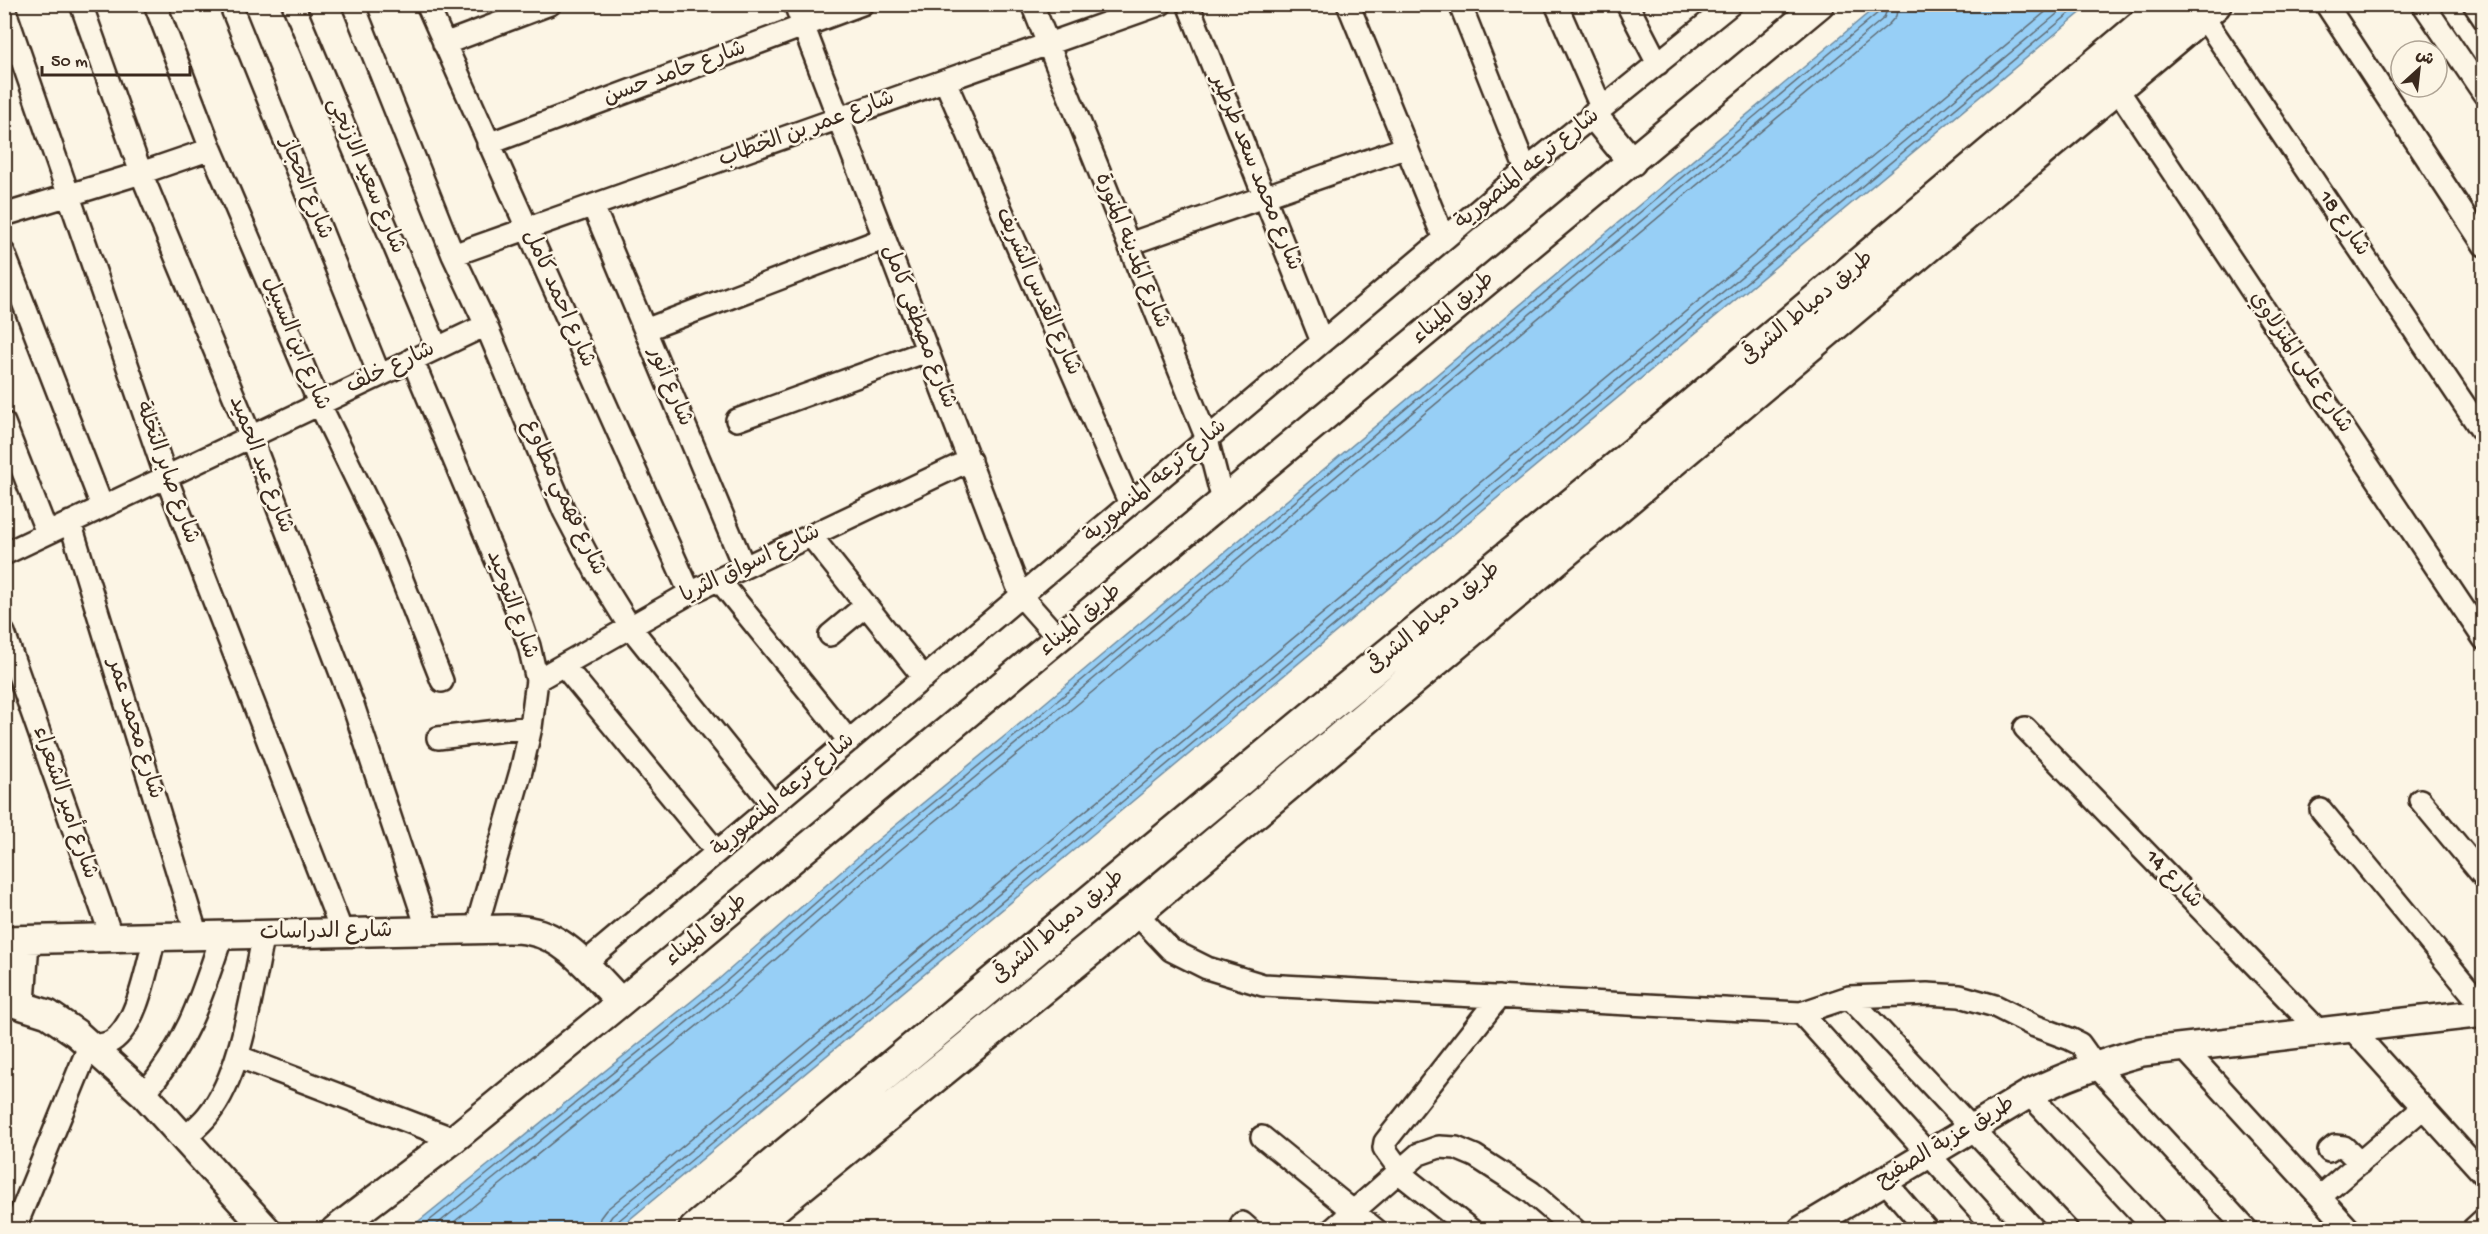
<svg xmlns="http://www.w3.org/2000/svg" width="2488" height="1234" viewBox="0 0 2488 1234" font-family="'Gochi Hand','Playpen Sans Arabic',sans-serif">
  <rect width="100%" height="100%" fill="#fcf5e5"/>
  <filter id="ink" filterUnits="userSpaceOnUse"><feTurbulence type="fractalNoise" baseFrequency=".0167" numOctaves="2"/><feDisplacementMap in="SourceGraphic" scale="12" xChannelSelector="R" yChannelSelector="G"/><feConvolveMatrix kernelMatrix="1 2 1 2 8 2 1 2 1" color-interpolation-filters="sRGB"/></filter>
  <g filter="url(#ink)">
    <path fill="#97cff6" stroke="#728da0" stroke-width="1.5" d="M1878,5h212l-1472,1224h-209l310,-250 155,-136 160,-131z"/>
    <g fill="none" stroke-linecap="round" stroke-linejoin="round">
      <path stroke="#606c74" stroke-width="1.5" d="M418,1230l305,-246 155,-136 160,-131 841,-705 2,-8
        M430,1230l298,-241 154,-135 160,-132 842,-704 5,-14
        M444,1230l290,-234 154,-136 160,-131 841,-705 7,-8 2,-12
        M598,1230l2,-12 6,-8 1449,-1206
        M607,1230l1,-8 4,-6 1457,-1212
        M614,1230l3,-8 1464,-1218"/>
      <defs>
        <path id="minor" d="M81,4l60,169 109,262 103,270 75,226
          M155,4l56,145 108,254 69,141 54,137
          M230,4l149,370
          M293,4l144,344
          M353,4l100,251 33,70 78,186 32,61 34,55 143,178
          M427,4l263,589
          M795,4l226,592 38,43
          M1032,4l175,435 16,62
          M1188,4l134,338
          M1348,4l96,235
          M1460,4l66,166
          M1556,4l46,105
          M1627,4l31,60
          M2326,4l158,241
          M2423,4l61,90
          M2474,4l10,15
          M4,8l162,469 176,455
          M2202,15l282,419
          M444,44l106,-40
          M945,81l185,423
          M2116,87l368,552
          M488,144l374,-140
          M593,206l151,361
          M4,215l137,-42 70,-24
          M1129,244l278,-97
          M4,253l98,253
          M453,255l708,-251
          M645,330l238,-91
          M412,359l104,249 13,38 8,34 -6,47 -10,44 -45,158
          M737,420l190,-69
          M4,423l43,110
          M70,522l127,414
          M811,536l113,142
          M4,554l482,-229
          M719,580l130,161
          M4,633l108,305
          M830,635l36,-30
          M564,666l153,186
          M537,680l153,-87 280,-133
          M2025,728l295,304
          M438,738l93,-11
          M2420,800l64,77
          M2321,810l163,198
          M1135,912l36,38 36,18 56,17 538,28 48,-16 78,-3 33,2 35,10 40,20 35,13 10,5 15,21 152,165
          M584,964l942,-794 205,-166
          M1849,997l218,233
          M1801,1013l196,217
          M2351,1028l133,147
          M2183,1047l167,183
          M237,1056l217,83
          M144,1094c44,-52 57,-96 78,-159
          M2029,1094l127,136
          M1262,1137l114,93
          M184,1138c8,-7 17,-14 24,-23 35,-43 44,-127 56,-181
          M2329,1151l6,-5 9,1 16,16
          M1884,1180l43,50
          M2320,1197l103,-89
          M1242,1223l8,7
          M14,1230l75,-184c6,-1 17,-1 23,-5 26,-17 35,-76 43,-104
          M1332,1230l87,-76 20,-7 17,1 19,8 56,36 44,38
          M1471,1230l-74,-59v-5l-13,-18 1,-6 114,-145
          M2472,1230l12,-11"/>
        <path id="tertiary" d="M1594,116l38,46
          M4,940l503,-11c8,0 16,0 23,2 37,6 66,46 91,71
          M4,1000l44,14 28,19 68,61 123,136
          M21,1004l4,-64
          M335,1230l119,-91 167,-137 1199,-998
          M1802,1230l227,-136c37,-19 73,-31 113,-42l342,-39"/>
        <path id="trunk" d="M696,1230l632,-525 312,-255 529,-446
          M745,1230l390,-318 1079,-908"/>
      </defs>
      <use href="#minor" stroke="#3b2a1e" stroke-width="26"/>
      <use href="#tertiary" stroke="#3b2a1e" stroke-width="32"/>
      <use href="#trunk" stroke="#3b2a1e" stroke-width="38"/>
      <use href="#minor" stroke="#fcf5e5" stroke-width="21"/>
      <use href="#tertiary" stroke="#fcf5e5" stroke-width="27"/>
      <use href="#trunk" stroke="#fcf5e5" stroke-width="33"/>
    </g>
  </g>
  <g text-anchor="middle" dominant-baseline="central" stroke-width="5" stroke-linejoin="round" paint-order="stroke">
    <g font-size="22" fill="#3b2a1e" stroke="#fcf5e5">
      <text transform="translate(675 74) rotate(-20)">شارع حامد حسن</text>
      <text transform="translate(807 130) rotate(-20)">شارع عمر بن الخطاب</text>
      <text transform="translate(1528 170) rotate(-39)">شارع ترعه المنصورية</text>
      <text transform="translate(1255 173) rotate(68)">شارع محمد سعد طرطير</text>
      <text transform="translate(365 176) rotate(67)">شارع سعيد الازنجى</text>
      <text transform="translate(305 189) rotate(68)">شارع الحجاز</text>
      <text transform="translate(2343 224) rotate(56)">شارع 18</text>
      <text transform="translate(1131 251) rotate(68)">شارع المدينه المنورة</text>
      <text transform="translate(1037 292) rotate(66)">شارع القدس الشريف</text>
      <text transform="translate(558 299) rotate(66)">شارع احمد كامل</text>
      <text transform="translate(1454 309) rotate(-40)">طريق الميناء</text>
      <text transform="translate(1808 309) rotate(-40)">طريق دمياط الشرقى</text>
      <text transform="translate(918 327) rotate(69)">شارع مصطفى كامل</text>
      <text transform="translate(295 344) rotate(67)">شارع ابن السبيل</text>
      <text transform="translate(2300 363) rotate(56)">شارع على المنزلاوي</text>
      <text transform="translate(391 369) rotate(-25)">شارع خلف</text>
      <text transform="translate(669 387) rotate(67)">شارع أنور</text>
      <text transform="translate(260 465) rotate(69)">شارع عبد الحميد</text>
      <text transform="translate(166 473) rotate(70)">شارع صابر النخلة</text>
      <text transform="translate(1156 482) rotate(-40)">شارع ترعه المنصورية</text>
      <text transform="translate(563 498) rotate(65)">شارع فهمي مطاوع</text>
      <text transform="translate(751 565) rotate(-26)">شارع اسواق الثريا</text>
      <text transform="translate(511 605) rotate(70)">شارع التوحيد</text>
      <text transform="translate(1434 619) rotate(-39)">طريق دمياط الشرقى</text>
      <text transform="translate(1081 621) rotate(-40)">طريق الميناء</text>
      <text transform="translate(134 729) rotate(73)">شارع محمد عمر</text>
      <text transform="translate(784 796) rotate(-40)">شارع ترعه المنصورية</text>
      <text transform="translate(64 803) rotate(71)">شارع أمير الشعراء</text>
      <text transform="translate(2173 880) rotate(46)">شارع 14</text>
      <text transform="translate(1059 928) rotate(-40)">طريق دمياط الشرقى</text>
      <text transform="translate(707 931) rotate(-40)">طريق الميناء</text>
      <text transform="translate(326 933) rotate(-1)">شارع الدراسات</text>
      <text transform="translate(1946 1143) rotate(-31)">طريق عزبة الصفيح</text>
    </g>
  </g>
  <rect width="2488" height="1234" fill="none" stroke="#fcf5e5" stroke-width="24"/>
  <rect x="12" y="12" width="2464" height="1210" fill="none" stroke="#3b2a1e" stroke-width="2" filter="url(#ink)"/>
  <g transform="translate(2419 69) rotate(27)"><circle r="28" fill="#fcf5e5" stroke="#afa495" stroke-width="1.5"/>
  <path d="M0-4.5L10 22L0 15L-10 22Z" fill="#3b2a1e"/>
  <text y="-9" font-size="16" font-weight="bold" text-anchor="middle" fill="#3b2a1e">ش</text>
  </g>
  <path d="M42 66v9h148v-9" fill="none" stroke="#3b2a1e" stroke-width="3"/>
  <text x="51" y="66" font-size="18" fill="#3b2a1e" stroke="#fcf5e5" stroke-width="4.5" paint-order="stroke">50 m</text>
</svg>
